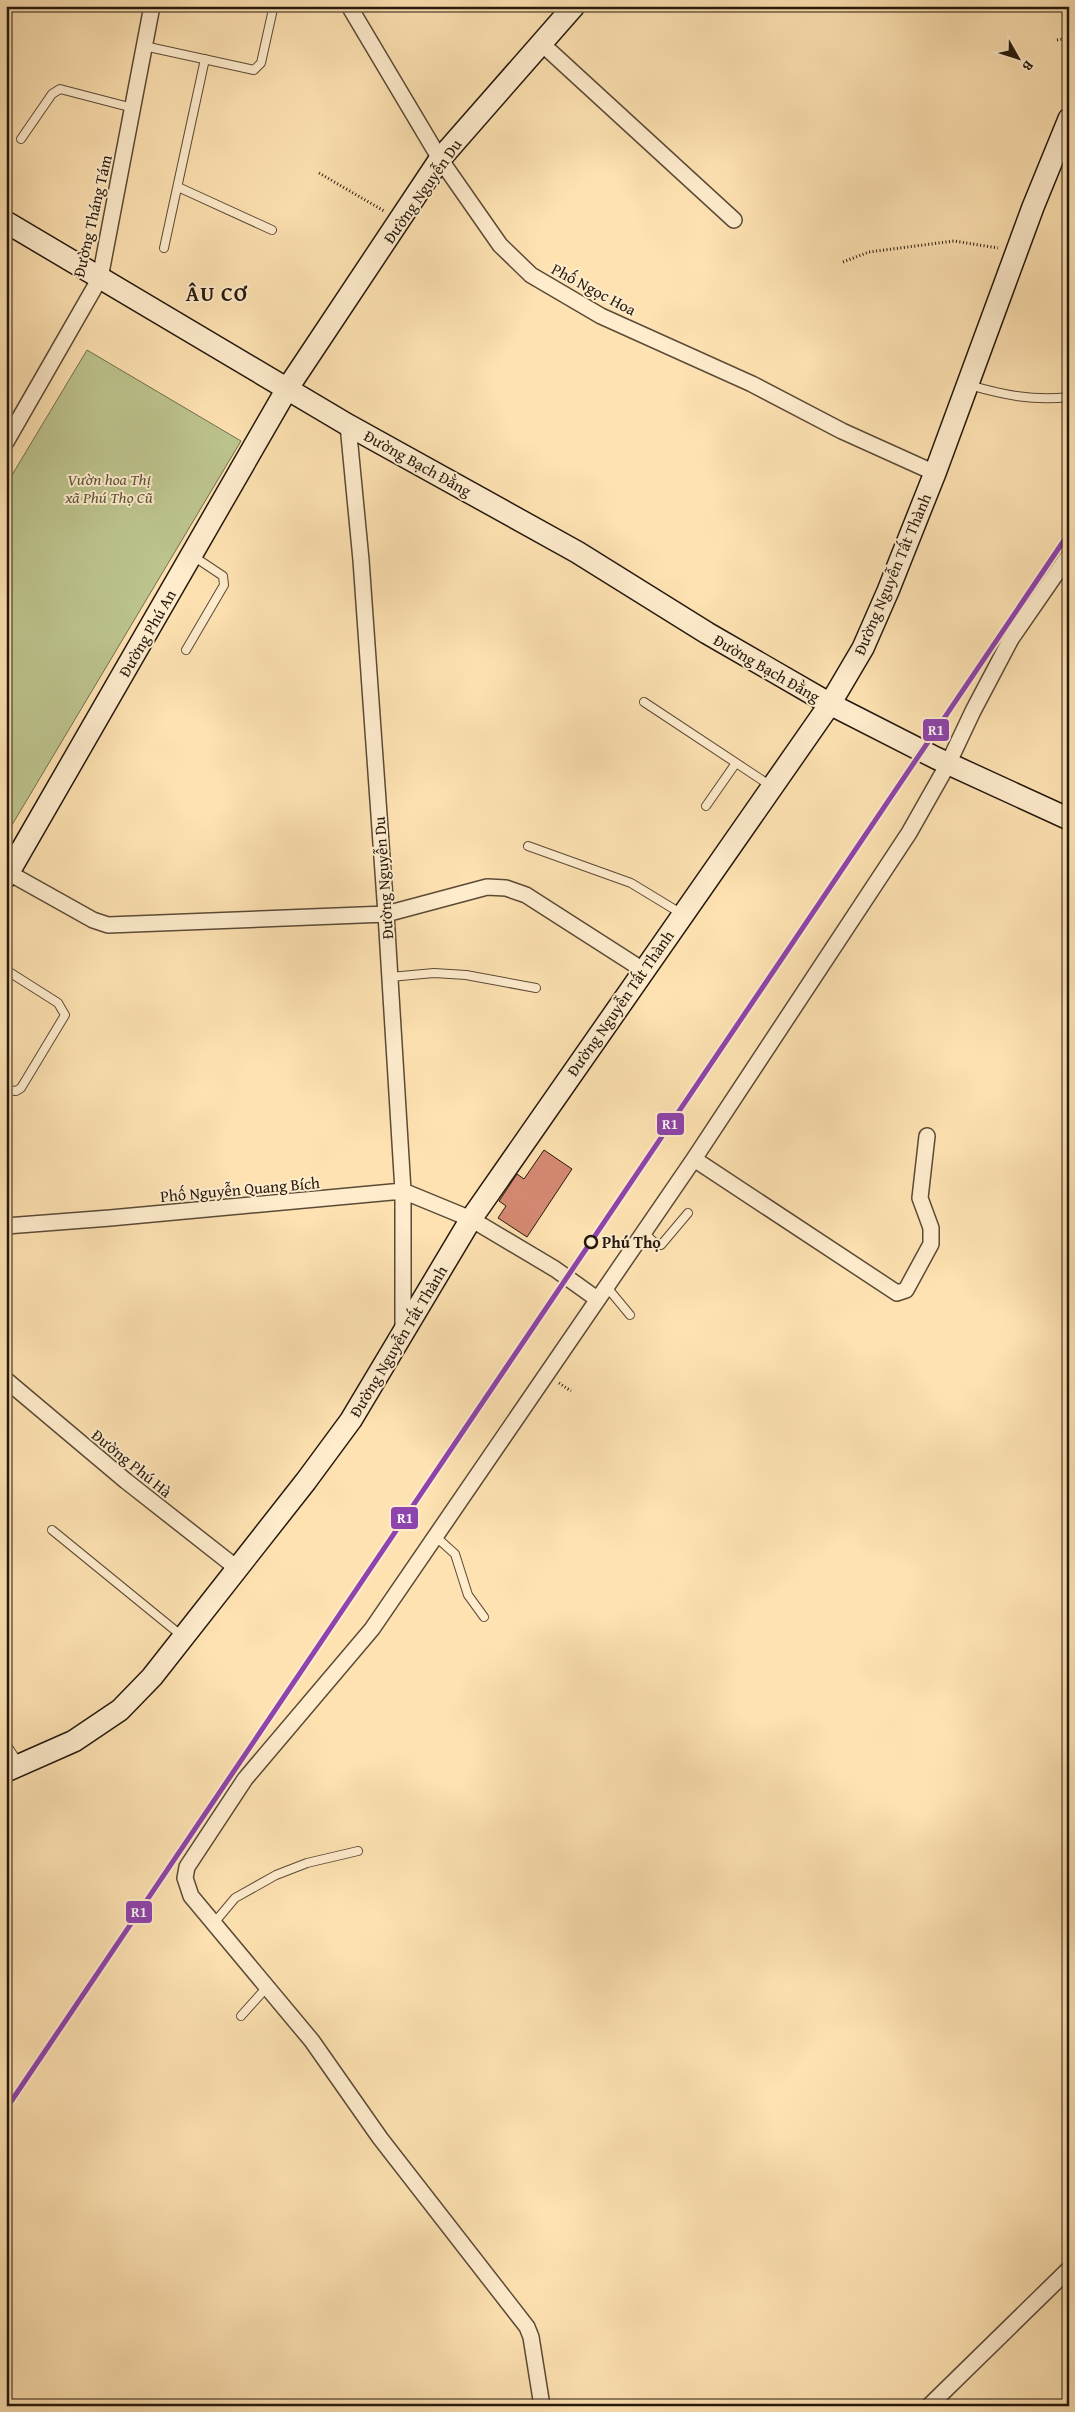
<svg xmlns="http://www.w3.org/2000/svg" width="1075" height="2412" viewBox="0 0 1075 2412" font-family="'Gentium Book Plus',serif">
  <rect width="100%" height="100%" fill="#fee2b2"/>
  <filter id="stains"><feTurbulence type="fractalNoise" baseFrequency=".004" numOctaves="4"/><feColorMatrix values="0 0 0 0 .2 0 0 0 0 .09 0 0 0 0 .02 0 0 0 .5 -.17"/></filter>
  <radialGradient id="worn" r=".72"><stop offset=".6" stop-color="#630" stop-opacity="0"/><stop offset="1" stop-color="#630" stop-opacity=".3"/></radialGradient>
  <path fill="#bdc48e" stroke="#716e4d" d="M87,350l154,91 -235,394v-350z"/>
  <path fill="#d68a73" stroke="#25180c" d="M544,1150l28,19 -45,68 -29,-19 8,-12 -7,-5 18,-27 7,5z"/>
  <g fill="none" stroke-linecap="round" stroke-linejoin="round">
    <defs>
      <path id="lane" d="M144,46l110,24 7,-7 12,-54
        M21,139l31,-45 8,-5 73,19
        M178,187l94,43
        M164,248l41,-189
        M969,385c35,10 63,16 100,12
        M186,650l38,-65 -1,-9 -30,-20
        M644,702l127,84
        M706,806l30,-43
        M528,846l103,37 51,31
        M6,970l52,33 7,12 -44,73 -5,3 -10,-1
        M390,977l44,-4 32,2 70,13
        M643,1232l13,12 5,1 27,-32
        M606,1286l24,29
        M52,1530l130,106
        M435,1536l20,18 13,41 16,22
        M6,1744l13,20
        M214,1923l21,-25 41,-23 31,-12 51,-12
        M241,2016l26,-29"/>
      <path id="street" d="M349,6l91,153 60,86 31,30 70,41 151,68 90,47 93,42
        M541,43l193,177
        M348,425l13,135 25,354 17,277v140
        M6,442l94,-164 52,-272
        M9,873l84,47 15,5 278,-11 101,-27 19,1 20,7 117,75
        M694,1159l203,134 9,-3 25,-46v-16l-11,-30 7,-62
        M6,1226l104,-8 293,-27 68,28 84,50 42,30
        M6,1380l120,101 112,88
        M542,2406l-11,-69 -4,-10 -147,-189 -68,-97 -121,-145 -6,-18 2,-11 58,-88 127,-150 322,-470 215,-326 39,-69 25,-53 38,-72 58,-84
        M929,2406l140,-137"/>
      <path id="secondary" d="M6,222l342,203 229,127 130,81 123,71 106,54 133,61
        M6,877l281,-488 153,-230 134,-153
        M6,1771l68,-30 46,-31 32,-33 154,-196 45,-61 120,-201 359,-515 33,-56 25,-57 47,-118 98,-266 36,-88"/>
    </defs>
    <use href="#lane" stroke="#5b4a36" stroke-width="10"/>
    <use href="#street" stroke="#5b4a36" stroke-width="18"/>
    <use href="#secondary" stroke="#25180c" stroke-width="24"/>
    <path stroke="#25180c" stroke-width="3" stroke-dasharray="1 2.5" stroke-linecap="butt" d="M1057,40l12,-2
      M319,173l65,38
      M843,262l26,-10 85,-11 44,7
      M559,1383l12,8"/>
    <use href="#lane" stroke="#feeccd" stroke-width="8"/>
    <use href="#street" stroke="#feeccd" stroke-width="15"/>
    <use href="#secondary" stroke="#feeccd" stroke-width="21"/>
    <defs>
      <path id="rail-1" d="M6,2109l1063,-1576"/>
    </defs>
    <use href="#rail-1" stroke="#feeccd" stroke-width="9"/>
    <use href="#rail-1" stroke="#8e44ad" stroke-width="5"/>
  </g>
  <circle fill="#feeccd" stroke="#25180c" stroke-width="2.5" cx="591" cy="1242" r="6"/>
  <g text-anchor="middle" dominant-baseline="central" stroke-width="4" stroke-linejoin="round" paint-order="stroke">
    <g font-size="16" fill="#25180c" stroke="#feeccd">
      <text transform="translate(422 191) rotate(-55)">Đường Nguyễn Du</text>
      <text transform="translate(92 216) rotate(-77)">Đường Tháng Tám</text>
      <text transform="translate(594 289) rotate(28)">Phố Ngọc Hoa</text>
      <text transform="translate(418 463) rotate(29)">Đường Bạch Đằng</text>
      <text transform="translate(892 574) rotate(-67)">Đường Nguyễn Tất Thành</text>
      <text transform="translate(147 633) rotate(-60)">Đường Phú An</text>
      <text transform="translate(767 668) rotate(30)">Đường Bạch Đằng</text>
      <text transform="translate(383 878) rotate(-94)">Đường Nguyễn Du</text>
      <text transform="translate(620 1003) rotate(-55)">Đường Nguyễn Tất Thành</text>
      <text transform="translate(240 1189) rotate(-5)">Phố Nguyễn Quang Bích</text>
      <text transform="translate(398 1341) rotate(-59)">Đường Nguyễn Tất Thành</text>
      <text transform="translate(132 1463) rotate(39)">Đường Phú Hà</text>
    </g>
    <g font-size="16" font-style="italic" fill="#5a543a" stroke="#feeccd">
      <text x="109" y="479">Vườn hoa Thị<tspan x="109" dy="18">xã Phú Thọ Cũ</tspan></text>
    </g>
    <g font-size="16" font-weight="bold" fill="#25180c" stroke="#feeccd" text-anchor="start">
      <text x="602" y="1242">Phú Thọ</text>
    </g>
    <g font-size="21" font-weight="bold" letter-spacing="1" fill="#25180c" stroke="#feeccd">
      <text x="217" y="293">ÂU CƠ</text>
    </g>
  </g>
  <g stroke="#feeccd" stroke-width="2">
    <rect x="922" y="718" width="28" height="24" rx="5" fill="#8e44ad"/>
    <rect x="656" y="1112" width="29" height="24" rx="5" fill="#8e44ad"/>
    <rect x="390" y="1506" width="29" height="24" rx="5" fill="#8e44ad"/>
    <rect x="125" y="1900" width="28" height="24" rx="5" fill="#8e44ad"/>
  </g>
  <g font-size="14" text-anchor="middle" font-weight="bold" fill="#fff">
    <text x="936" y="735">R1</text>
    <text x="670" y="1129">R1</text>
    <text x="405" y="1523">R1</text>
    <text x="139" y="1917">R1</text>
  </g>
  <rect width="1075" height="2412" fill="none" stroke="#fee2b2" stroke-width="25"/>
  <rect x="8" y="8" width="1060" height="2397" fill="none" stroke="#25180c" stroke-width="2.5"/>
  <rect x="12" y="12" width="1050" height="2387" fill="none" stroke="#25180c"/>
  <g transform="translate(1018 58) rotate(129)" stroke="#feeccd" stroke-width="4" paint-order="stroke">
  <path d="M0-4L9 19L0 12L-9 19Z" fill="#25180c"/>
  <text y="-8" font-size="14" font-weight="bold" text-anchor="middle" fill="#25180c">B</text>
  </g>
  <rect width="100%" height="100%" filter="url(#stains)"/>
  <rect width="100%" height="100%" fill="url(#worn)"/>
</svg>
